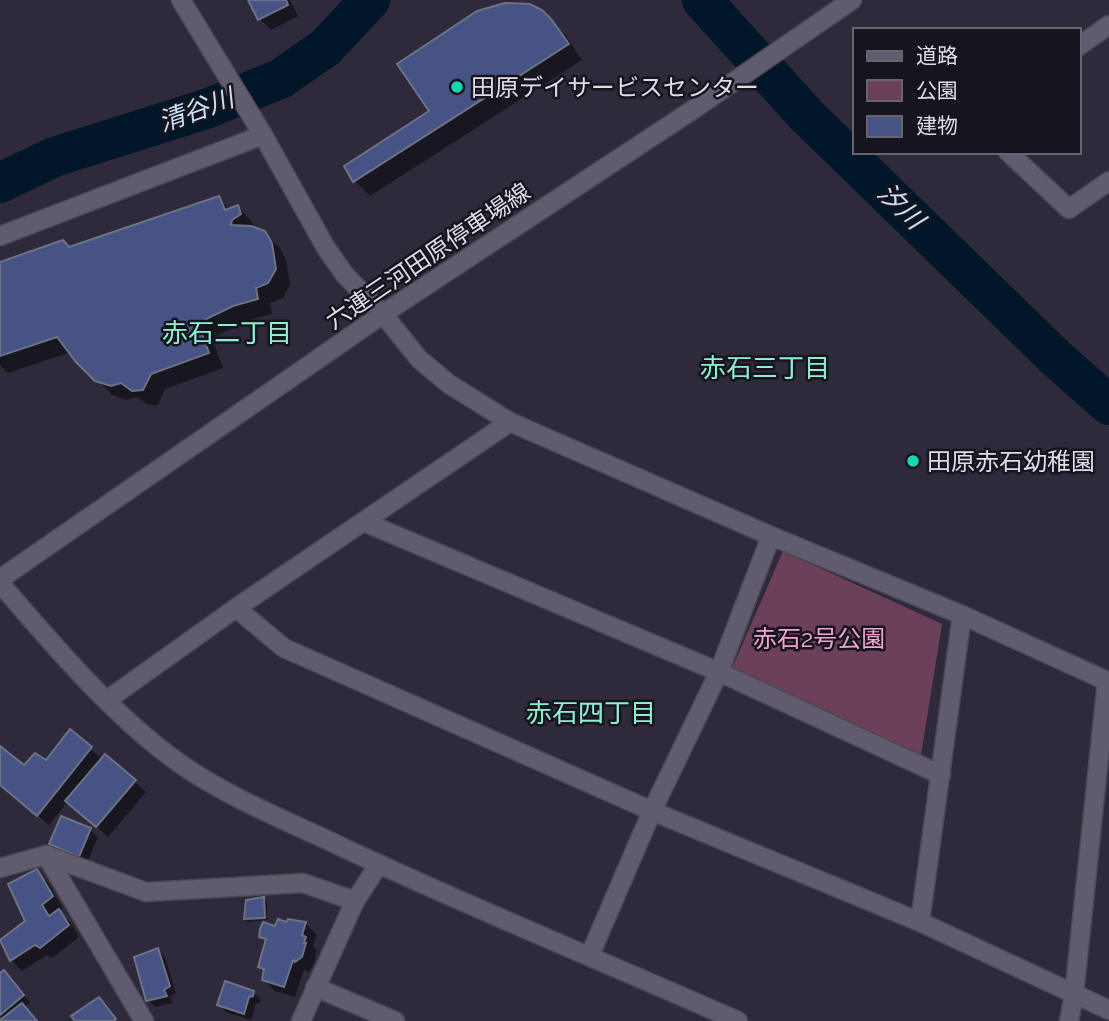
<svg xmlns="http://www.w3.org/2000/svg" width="1109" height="1021" viewBox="0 0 1109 1021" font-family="Raleway,'Noto Sans JP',sans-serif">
  <rect width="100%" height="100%" fill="#2e2a3b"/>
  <path fill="#6d405a" d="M783,551l159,73 -21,131 -189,-87z"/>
  <path fill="#0007" d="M250,0h40l8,16 -27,14 -11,-11z
    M541,11l25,25 16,24 -212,136 -15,-15 -9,-15 86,-55z
    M218,198l13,12 7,-3 14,15 2,7 10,4 16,15 6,12 4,25 -7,13 -13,5 2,11 -24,6 -36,18 11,30 -58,21 -7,16h-10l-11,-8 -10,3 -15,-5 -41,-43 -63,21 -8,-8v-101l69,-16z
    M70,732l33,28 3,-4 40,36 -38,45 -40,-36 -19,24 -49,-41v-36l24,19 22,-5z
    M62,818l28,12 8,7 -11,26 -28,-12 -8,-7z
    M37,871l11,12 15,25 -4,3 11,11 9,15 -27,21 -5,-3 -25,16 -11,-11 16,-39z
    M264,899l3,3v18l-19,2 -3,-3z
    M289,921l17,3 11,11 -4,11 4,4 -2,4 1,2 -4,12 -4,4 -4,-3 -9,28 -20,-6 -11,-11 1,-8 -5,-6 7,-24 -6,-6 25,-12z
    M158,950l7,8 11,35 -6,4 3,6 -18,4 -7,-7z
    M0,975l11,4 19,24 -6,5 12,13h-34l2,-2 -4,-4z
    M253,992l8,8 -1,3h-4l-5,17 -25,-8 -7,-7z"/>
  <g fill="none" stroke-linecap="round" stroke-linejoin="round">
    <path stroke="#011629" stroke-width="40" d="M702,0l104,115 251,244 52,46
      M0,183l54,-26 152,-48 74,-30 45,-31 45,-48"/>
  </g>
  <path fill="#465384" stroke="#6c7285" stroke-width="2" d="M248,0h38l2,5 -30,15z
    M505,3l25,1 12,6 9,9 18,25 -216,138 -9,-16 85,-55 -32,-47 80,-53z
    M219,196l6,14 13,-5 3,9 -9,6 -1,5 20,1 14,5 7,12 4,26 -8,14 -12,5 2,11 -25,7 -35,17 11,30 -58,21 -8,16 -11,1 -11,-8 -10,3 -16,-5 -19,-19 -19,-25 -57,19v-94l63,-22 6,7z
    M70,729l22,18 -55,69 -37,-31v-39l24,19 11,-12 11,7z
    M105,754l31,26 -40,47 -31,-26z
    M61,816l30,12 -12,29 -30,-13z
    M37,869l16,27 -11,9 7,11 10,-7 10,16 -29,23 -5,-3 -25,16 -10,-21 25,-19 -17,-37z
    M264,897l1,21 -21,1 2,-19z
    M278,919l8,3 2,-3 18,3 -4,13 4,2 -2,6h2l-4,14 -7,5 -2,-2 -9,27 -22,-7 2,-11 -6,-2 8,-28 -7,-2 1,-8 3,-7 12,4z
    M158,948l12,38 -6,4 3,6 -21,5 -12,-44z
    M4,970l20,25 -24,20v-42z
    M225,981l29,10 -1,5 -4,1 -5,17 -27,-9z
    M99,997l17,22 -3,2h-38l-4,-5z
    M22,1003l15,18h-37v-1z"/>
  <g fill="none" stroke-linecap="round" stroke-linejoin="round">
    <defs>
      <path id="pedestrian" d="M107,700l129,-92"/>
      <path id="minor" d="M1079,46l30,-21
        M1008,152l61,57 40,-28
        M0,236l263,-101
        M510,422l-274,186 48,40 368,163 268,111 189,88
        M364,522l355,150 222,103
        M46,855l98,166
        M0,868l46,-13 100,37 157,-9 52,18
        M920,922l42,-307
        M590,955l62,-144 67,-139 52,-136
        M315,987l80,34
        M301,1021l54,-120 24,-37"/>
      <path id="tertiary" d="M181,0l82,135 63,113 19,27 38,39 36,45 30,25 61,38 261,114 191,79 145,66 -33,314 -5,26
        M0,583c54,63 119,140 188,186 48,32 104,54 156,79 130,61 263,115 394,173"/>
      <path id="secondary" d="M0,579l383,-265 311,-205 158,-109"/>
    </defs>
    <use href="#pedestrian" stroke="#4a4755" stroke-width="21"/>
    <use href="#minor" stroke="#4a4755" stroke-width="21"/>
    <use href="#tertiary" stroke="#4a4755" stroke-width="21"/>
    <use href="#secondary" stroke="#4a4755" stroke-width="21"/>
    <use href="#pedestrian" stroke="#605b6e" stroke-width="18"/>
    <use href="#minor" stroke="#605b6e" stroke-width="18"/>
    <use href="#tertiary" stroke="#605b6e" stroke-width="18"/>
    <use href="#secondary" stroke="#605b6e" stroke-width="18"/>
  </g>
  <g fill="#1ad5b2" stroke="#16141c" stroke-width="2.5">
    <circle cx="457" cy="87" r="7"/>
    <circle cx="913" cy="461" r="7"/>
  </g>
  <g text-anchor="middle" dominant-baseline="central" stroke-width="5" stroke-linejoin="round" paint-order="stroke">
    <g font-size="24" fill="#dedce7" stroke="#16141c" text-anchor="start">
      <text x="471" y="87">田原デイサービスセンター</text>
      <text x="927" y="461">田原赤石幼稚園</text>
    </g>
    <g font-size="24" fill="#dedce7" stroke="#16141c">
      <text transform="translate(428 256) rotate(-34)">六連三河田原停車場線</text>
    </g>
    <g font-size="24" fill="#f3a2d1" stroke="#16141c">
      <text x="819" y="638">赤石2号公園</text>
    </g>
    <g font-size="26" font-style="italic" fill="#c5e0f9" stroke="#16141c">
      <text transform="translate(196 110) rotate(-20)">清谷川</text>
      <text transform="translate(901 206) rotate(44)">汐川</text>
    </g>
    <g font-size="26" fill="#8deed4" stroke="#16141c">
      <text x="227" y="333">赤石二丁目</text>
      <text x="765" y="368">赤石三丁目</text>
      <text x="591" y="713">赤石四丁目</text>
    </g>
  </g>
  <rect x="853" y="28" width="228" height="126" fill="#16141c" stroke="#66646d" stroke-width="2"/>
  <rect x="867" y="51" width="35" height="10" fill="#605b6e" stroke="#66646d" stroke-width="2"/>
  <text x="916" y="63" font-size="21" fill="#dedce7">道路</text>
  <rect x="867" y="80" width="35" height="21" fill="#6d405a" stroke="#66646d" stroke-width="2"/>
  <text x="916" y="98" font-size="21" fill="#dedce7">公園</text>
  <rect x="867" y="116" width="35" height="21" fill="#465384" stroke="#66646d" stroke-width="2"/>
  <text x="916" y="133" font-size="21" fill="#dedce7">建物</text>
</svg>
